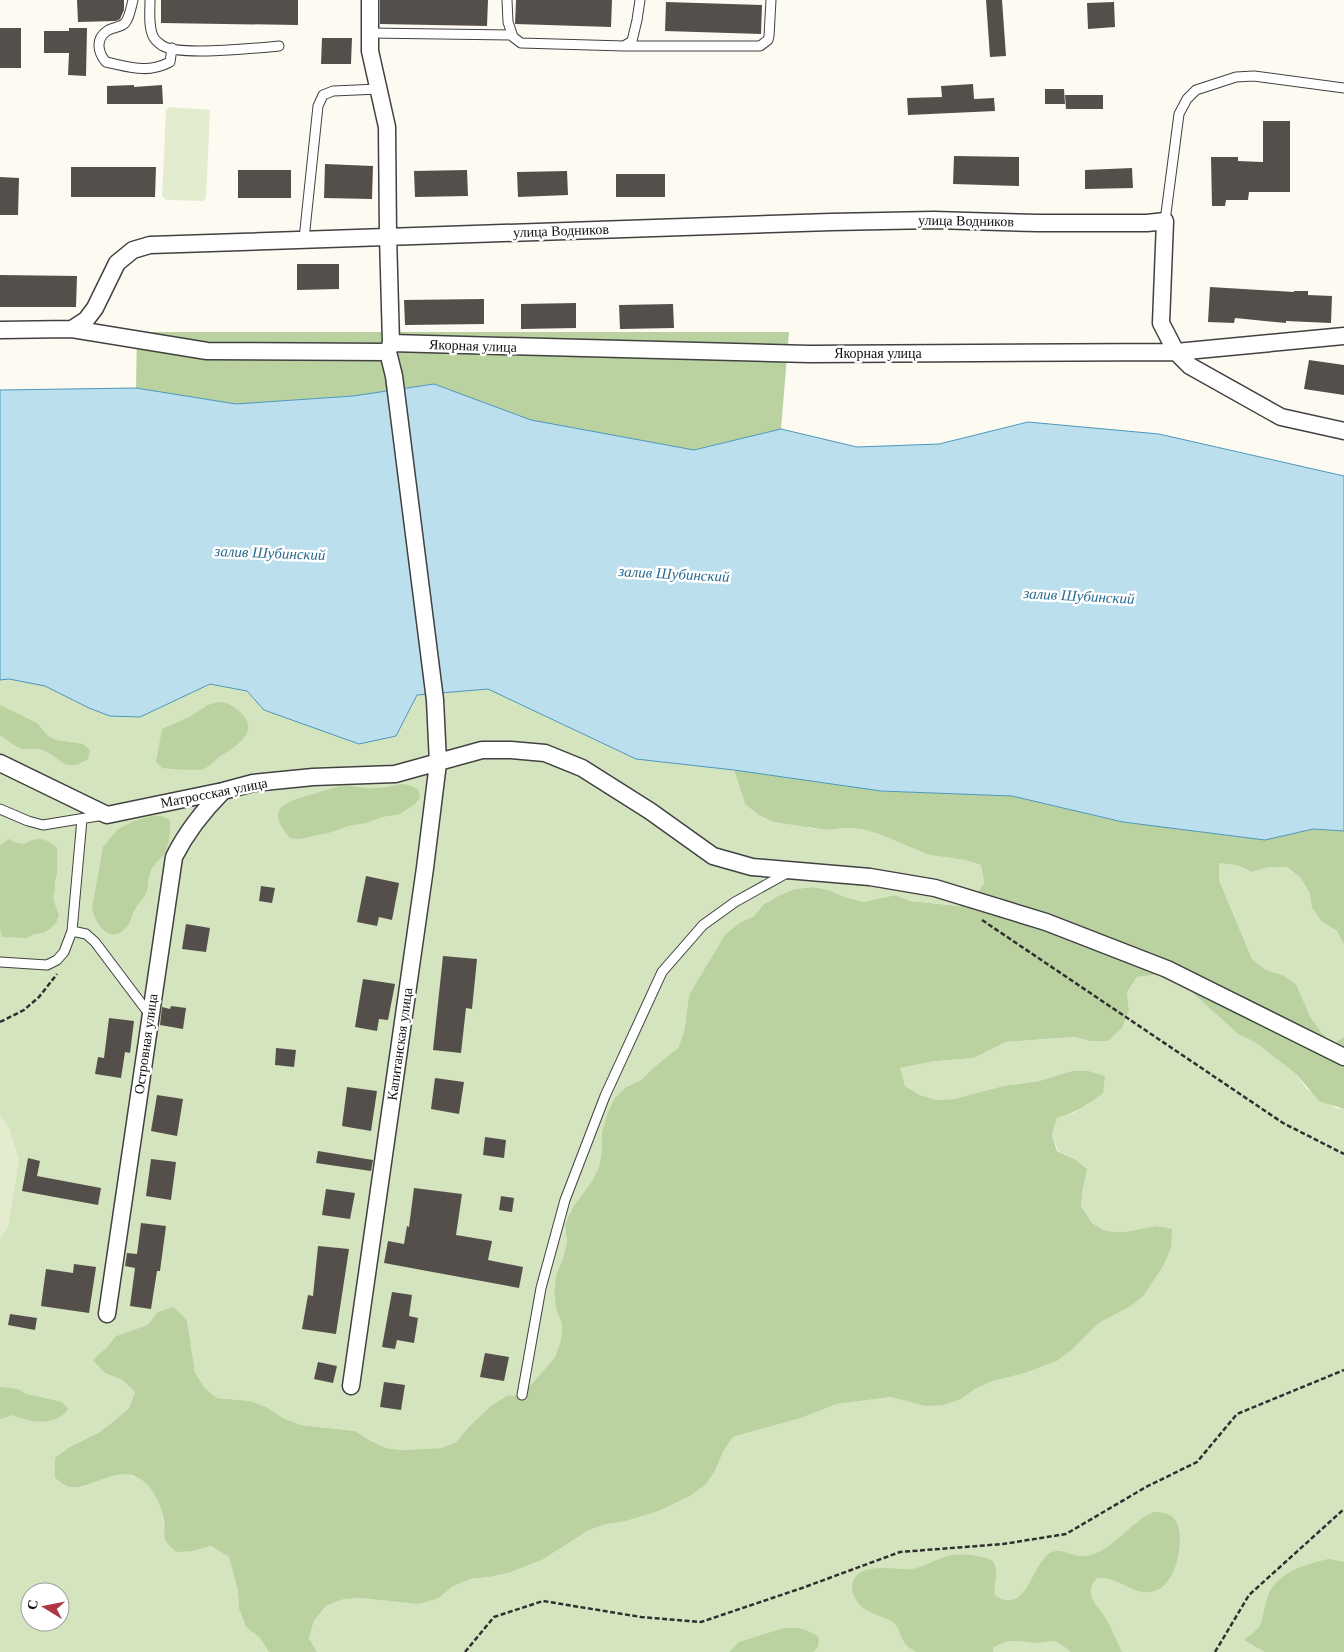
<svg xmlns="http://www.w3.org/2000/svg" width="1344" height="1652" viewBox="0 0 1344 1652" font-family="Georgia,serif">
  <rect width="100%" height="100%" fill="#fdfaf1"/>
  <path fill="#d4e4be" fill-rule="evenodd" d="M9,679l37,7 43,22 51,9 70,-33 37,7 17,19 132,26 21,-41 71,-6 148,70 98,11 11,34 65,24 17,2 18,-2 17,1 17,5 50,21 36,5 16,5 3,18 -9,14 -16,9 -49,-5 -15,-6 -32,7 -18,-5 -16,-7 -16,-3 -18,2 -17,7 -14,8 -10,12 -15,7 -50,72 -5,37 -6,16 -25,20 -12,12 -15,7 -24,45v18l-3,17 -7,14 -19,26 -8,17 2,18 -4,16 -7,17 -2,17 2,17 6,14 -1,17 -6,17 -33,38 -55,34 -11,13 -15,6 -39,2 -16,-2 -17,-8 -14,-9 -54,-6 -18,-7 -17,-11 -15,-6 -34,-3 -13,-11 -9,-15 -8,-52 -29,-8 -11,13 -31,11 -10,12 -12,12 11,13 17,7 13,12 -6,16 -15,13 -14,11 -32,16 -13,30c4,3 9,7 13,9 16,5 37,-12 52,-14 4,0 8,2 12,3 28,6 32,40 33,63l28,12 18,-5 18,11 9,35 1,17 7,18 14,11 9,14h-269v-972zM30,1592h30v30h-30z
    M1219,862l17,3 16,7 17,-5h16l15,10 9,15 3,16 10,14 15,9 7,14v92l-11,7 -12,-12 -10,-14 -15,-34 -13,-9 -17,-5 -14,-11 -33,-79z
    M1154,975l17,3 14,8 53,48 18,9 40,31 11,15 29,19 8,1v543h-1027l-8,-14 5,-17 12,-15 18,-7 18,-1h77l13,-11 18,-8 19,-2 19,-4 34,-13 47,-30 18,-6 19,-3 33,-10 31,-15 26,-27 7,-17 10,-15 68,-19 36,-14 54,-7 33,9 37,-7 14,-10 15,-7 35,-9 32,-12 15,-11 27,-27 32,-17 13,-11 12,-69 -33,6 -17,-1 -14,-8 -11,-17 2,-18 -9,-29 -16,-8 -6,-16 5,-17 16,-5 16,-9 -17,-33 -33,10 -36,5 -49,13 -18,1 -16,-5 -15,-9 -6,-18 37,-7 38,-3 32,-16 68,-5 16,4 39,-31 -2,-18 10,-15z"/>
  <path fill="#bad2a0" d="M137,332h652l-8,97 -87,21 -163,-30 -97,-36 -81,12 -117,8 -100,-16z
    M217,702c10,0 15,3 23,10 22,20 -5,35 -21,45 -5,4 -9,9 -15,12 -8,2 -33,0 -42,-1l-6,-6 6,-33 27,-12 19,-12z
    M0,705l37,18 11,13 8,4 27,4 7,6 -2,9c-24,15 -26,-1 -45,-9 -5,-2 -11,-1 -16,-1 -10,0 -19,-8 -27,-14z
    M734,770l147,21 131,5 111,26 142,18 48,-11 31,2v114l-7,-14 -15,-9 -10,-14 -3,-16 -9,-15 -14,-10h-17l-17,5 -16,-7 -17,-2v17l33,79 14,11 17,5 13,9 15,34 10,14 12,12 11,-7v72l-25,-8 -23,-27 -40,-31 -18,-9 -53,-48 -14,-8 -17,-3 -17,2 -10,15 2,18 -7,18 -14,13h-18l-16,-4 -68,5 -32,16 -38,3 -36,7 5,18 15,9 16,5 18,-1 49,-13 36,-5 33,-10h16l17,5 -2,17c-15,12 -28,20 -46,25l-5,17 5,16 17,8 13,10 -4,19 -2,18 11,17 14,8 17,1 33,-6 16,3 -1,19 -8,18 -19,29 -13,11 -32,17 -27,27 -15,11 -32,12 -35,9 -15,7 -14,10 -18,6 -19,1 -33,-9 -54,7 -36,14 -68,19 -10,15 -7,17 -10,15 -16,12 -31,15 -33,10 -19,3 -18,6 -47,30 -34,13 -19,4 -19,2 -18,8 -13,11 -20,6 -57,-6 -18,1 -18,7 -12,15 -5,17 8,14h-48l-9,-14 -14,-11 -7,-18 -1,-17 -9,-35 -18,-11 -18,5 -17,1c-3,-3 -8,-7 -10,-11 -3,-5 -1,-14 -2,-19 -4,-27 -21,-55 -52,-46 -12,3 -32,15 -44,11 -4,-2 -9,-6 -13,-9v-20l13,-10 32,-16 14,-11 15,-13 6,-16 -13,-12 -17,-7 -12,-13 13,-12 10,-12 31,-11 11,-13 15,-5 14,13 8,52 9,15 13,11 34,3 15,6 17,11 18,7 54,6 14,9 17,8 16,2 39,-2 15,-6 11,-13 25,-24 15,-9 15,-1 33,-38 6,-17 1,-16 -6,-15 -2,-17 2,-17 7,-17 4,-16 -2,-18 8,-17 19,-26 7,-14 3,-17v-18l5,-17 7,-16 12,-12 15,-7 12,-12 25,-20 6,-16 5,-37 36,-60 14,-12 15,-7 10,-12 14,-8 17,-7 18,-2 16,3 16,7 18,5 32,-7 15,6 49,5 16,-9 9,-14 -3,-18 -16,-5 -36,-5 -50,-21 -17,-5 -17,-1 -18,2 -53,-8 -15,-7 -14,-11z
    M401,784l8,1 9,4 2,9 -5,6 -15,10 -18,3 -16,6 -18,3 -16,6 -33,7 -9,-1c-26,-30 -5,-36 23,-44 11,-3 22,-8 34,-8 9,0 18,3 27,2 9,0 18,-2 27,-4z
    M152,816h10l8,4c0,11 0,25 -6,34 -5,7 -12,11 -14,19 -3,7 -1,16 -5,22 -2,5 -7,8 -9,13 -4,5 -4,12 -8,17 -16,22 -32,1 -36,-17l11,-61 15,-18 16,-8z
    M9,839c5,3 10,5 15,5 3,-1 5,-3 8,-4 10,-3 18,1 25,8v26l-2,8v8l-2,9 6,16 -3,8 -6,6 -7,4 -9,1 -7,4 -25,-1 -2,-8v-84z
    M0,1387l18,2 8,5 36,8 6,7c-13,18 -37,14 -55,6l-13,4z
    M1154,1512c9,0 19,2 23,11 8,19 -1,61 -22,68 -20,7 -37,-16 -58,-13 -14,16 -2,24 7,38 7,11 12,24 18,36h-51l-10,-8 -7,-3 -18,2 -18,-2h-9l-9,3 -7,4v4h-77c-5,-3 -9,-6 -12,-10 -4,-6 -5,-15 -11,-20 -10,-6 -22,-8 -31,-15 -5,-5 -10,-12 -10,-20 3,-28 43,-16 60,-18 12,-2 24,-10 36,-13 15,-3 32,-1 45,5 7,15 0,19 2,34 31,23 37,-32 55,-42 12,-7 24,6 37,3 28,-6 42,-34 67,-44z
    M1329,1559l15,3v90h-79l-21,-12c5,-4 11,-8 15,-13 4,-5 6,-25 10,-34 10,-21 39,-30 60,-34z
    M784,1628c14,-1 25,1 35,10l-1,9 -5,5h-84l10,-10z"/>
  <path fill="#e4eccf" d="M170,107l40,3 -4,88 -3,3 -37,-1 -4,-4 4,-86z
    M0,1115l9,12 10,33 -11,68 -8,10z"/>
  <path fill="#bcdfee" stroke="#4c97bc" d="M434,384l97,36 163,30 87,-21 76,18 82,-3 89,-22 131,12 185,42v355l-31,-2 -48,11 -142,-18 -111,-26 -131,-5 -147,-21 -98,-11 -148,-70 -71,6 -21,41 -37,8 -95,-34 -17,-19 -37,-7 -70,33 -30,-1 -21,-8 -44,-22 -36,-7 -9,1v-290l136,-2 100,16 117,-8z"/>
  <path fill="#554f4c" d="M77,0h47v10l-4,9 -4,2 -38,1z
    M161,0h137v25l-137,-2z
    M380,0h108l-1,26 -107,-2z
    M516,0h96l-1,27 -96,-3z
    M986,0h16l4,56 -16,1z
    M666,2l96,3 -1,29 -96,-3z
    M1114,2l1,25 -27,2 -1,-26z
    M0,28h21v40h-21z
    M69,28h18l-1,48 -18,-1 1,-22h-25v-22h25z
    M322,38h30l-1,26h-30z
    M973,84l1,15 20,-1 1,13 -87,4 -1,-17 35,-1 -1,-11z
    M134,85v2l28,-2 1,19h-56v-18z
    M1045,89h19l1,15h-20z
    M1065,95h38v14h-37z
    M1263,121h27v71h-41l-1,8h-22l-1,6h-13l-1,-49h27v4l25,1z
    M954,156l65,1v29l-66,-2z
    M325,164l48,2 -1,33 -48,-1z
    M71,167h85l-1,30h-84z
    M1132,168l1,20 -48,1v-19z
    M238,170h53v28h-53z
    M467,170l1,26 -53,1 -1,-26z
    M567,171l1,24 -50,2 -1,-25z
    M616,174h49v23h-49z
    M0,177l19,1 -1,37h-18z
    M297,264h42v25l-42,1z
    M0,275l77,1 -1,31h-76z
    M1210,287l84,5v-1h14v4l24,1 -1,27 -45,-2v2l-51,-5 -1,5 -26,-1z
    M484,299v25l-79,1 -1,-25z
    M576,303v25l-55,1v-25z
    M673,304l1,24 -54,1 -1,-24z
    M1309,360l35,5v30l-40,-6z
    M366,876l33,7 -7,37 -13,-3 -2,9 -20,-4z
    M261,886l14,2 -3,15 -13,-2z
    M186,924l24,4 -4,24 -24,-3z
    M443,956l34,3 -5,50 -6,-1 -5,45 -28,-3z
    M363,979l32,5 -7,36 -9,-1 -2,12 -22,-4z
    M171,1006l15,2 -3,21 -23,-4 2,-18 8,2z
    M109,1018l25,3 -4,32 -5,-1 -4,26 -26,-4 3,-17 6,1z
    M276,1048l20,2 -2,17 -19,-2z
    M435,1078l29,4 -5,32 -28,-5z
    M347,1087l30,4 -6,40 -29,-5z
    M157,1095l26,4 -6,37 -26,-5z
    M485,1137l21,3 -2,18 -21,-3z
    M318,1151l55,9 -2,11 -55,-8z
    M28,1158l12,3 -3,15 64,12 -3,17 -76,-14z
    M151,1159l25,3 -5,38 -25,-4z
    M414,1188l48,6 -6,41 36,6 -4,19 35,7 -4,21 -135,-25 4,-22 16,3 3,-18 2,1z
    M326,1189l29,4 -5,26 -28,-4z
    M501,1196l13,2 -2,14 -13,-2z
    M141,1223l25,3 -6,45h-3l-6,38 -21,-3 5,-38 -10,-2 2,-13 10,1z
    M318,1246l31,3 -13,85 -34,-5 6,-34 5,1z
    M74,1264l22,3 -7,46 -48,-7 5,-37 27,4z
    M392,1292l20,3 -3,21 9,2 -4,25 -17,-3 -2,9 -13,-2z
    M10,1314l27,4 -2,12 -27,-5z
    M485,1353l24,4 -5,24 -24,-4z
    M318,1362l19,4 -4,17 -19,-4z
    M384,1382l21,3 -4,25 -21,-3z"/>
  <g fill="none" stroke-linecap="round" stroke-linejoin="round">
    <defs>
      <path id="lane" d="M133,0c-2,7 -3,17 -8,23 -5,5 -13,4 -18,8 -12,8 -9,22 -1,31 24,5 41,12 64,0l2,-14
        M150,0c0,11 -2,28 4,38 2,3 7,7 9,8 16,10 94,2 116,0
        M507,0l1,22 5,15 8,6 103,3h136l8,-6 1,-4 2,-36
        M370,33l142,2
        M624,46l8,-5 5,-21 3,-20
        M1165,221l14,-107 8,-15 9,-9 40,-13 18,-1 90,12
        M304,239l14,-133 5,-11 10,-4 46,-2
        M0,809l28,12 15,4 61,-10
        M72,931l14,3 9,8 55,73
        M0,962l47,3 10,-5 7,-8 8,-21 10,-112
        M522,1395l19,-107 24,-88 40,-104 57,-124 41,-47 32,-23 52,-29"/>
      <path id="street" d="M72,329l135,22 181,1
        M0,330l72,-1 14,-9 9,-12 22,-45 16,-13 17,-5 681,-23 103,-2 103,3h110l18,-2 -4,102 15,29 168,-16
        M391,343l418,11 367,-2 14,14 91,51 63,14
        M0,763l107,52 116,-24 30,-8 60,-6 82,-3 87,-24h29l34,3 37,15 68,43 63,45 39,11 118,10 65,11 111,34 121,47 177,88
        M107,1314l67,-457c13,-26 29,-46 49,-66
        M351,1386l74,-518 13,-105 -3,-63 -41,-324 -6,-24 3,-9 -3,-107 -1,-109 -17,-76v-51"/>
    </defs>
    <use href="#lane" stroke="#414141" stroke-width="11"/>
    <use href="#street" stroke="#414141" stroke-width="19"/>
    <path stroke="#303030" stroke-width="2.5" stroke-dasharray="5 2.5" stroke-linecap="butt" d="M982,920l301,203 61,31
      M0,1022l24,-12 15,-13 18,-23
      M465,1652l29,-35 49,-16 98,16 60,5 101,-34 98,-36 103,-8 63,-10 80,-47 51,-25 40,-48 107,-44
      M1215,1652l34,-57 95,-86"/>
    <use href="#lane" stroke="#fff" stroke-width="9"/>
    <use href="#street" stroke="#fff" stroke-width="16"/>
  </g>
  <g text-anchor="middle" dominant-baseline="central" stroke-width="5" stroke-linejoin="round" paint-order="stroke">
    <g font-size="14" fill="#0e0e0e" stroke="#fff">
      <text transform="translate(966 221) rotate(1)">улица Водников</text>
      <text transform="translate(561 231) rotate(-2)">улица Водников</text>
      <text transform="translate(473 346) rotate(2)">Якорная улица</text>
      <text x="878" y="353">Якорная улица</text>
      <text transform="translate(214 793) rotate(-11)">Матросская улица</text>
      <text transform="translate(146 1044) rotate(-82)">Островная улица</text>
      <text transform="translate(400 1044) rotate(-82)">Капитанская улица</text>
    </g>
    <g font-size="15" font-style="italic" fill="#276a90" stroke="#fff">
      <text transform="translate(270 553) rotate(2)">залив Шубинский</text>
      <text transform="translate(674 574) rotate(3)">залив Шубинский</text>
      <text transform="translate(1079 596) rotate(3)">залив Шубинский</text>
    </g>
  </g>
  <g transform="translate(45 1607) rotate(280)"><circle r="24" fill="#ffffff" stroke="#9f9f9f"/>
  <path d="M0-4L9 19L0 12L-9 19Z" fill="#ad3745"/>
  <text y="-8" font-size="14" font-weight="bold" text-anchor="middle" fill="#0e0e0e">С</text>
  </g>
</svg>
